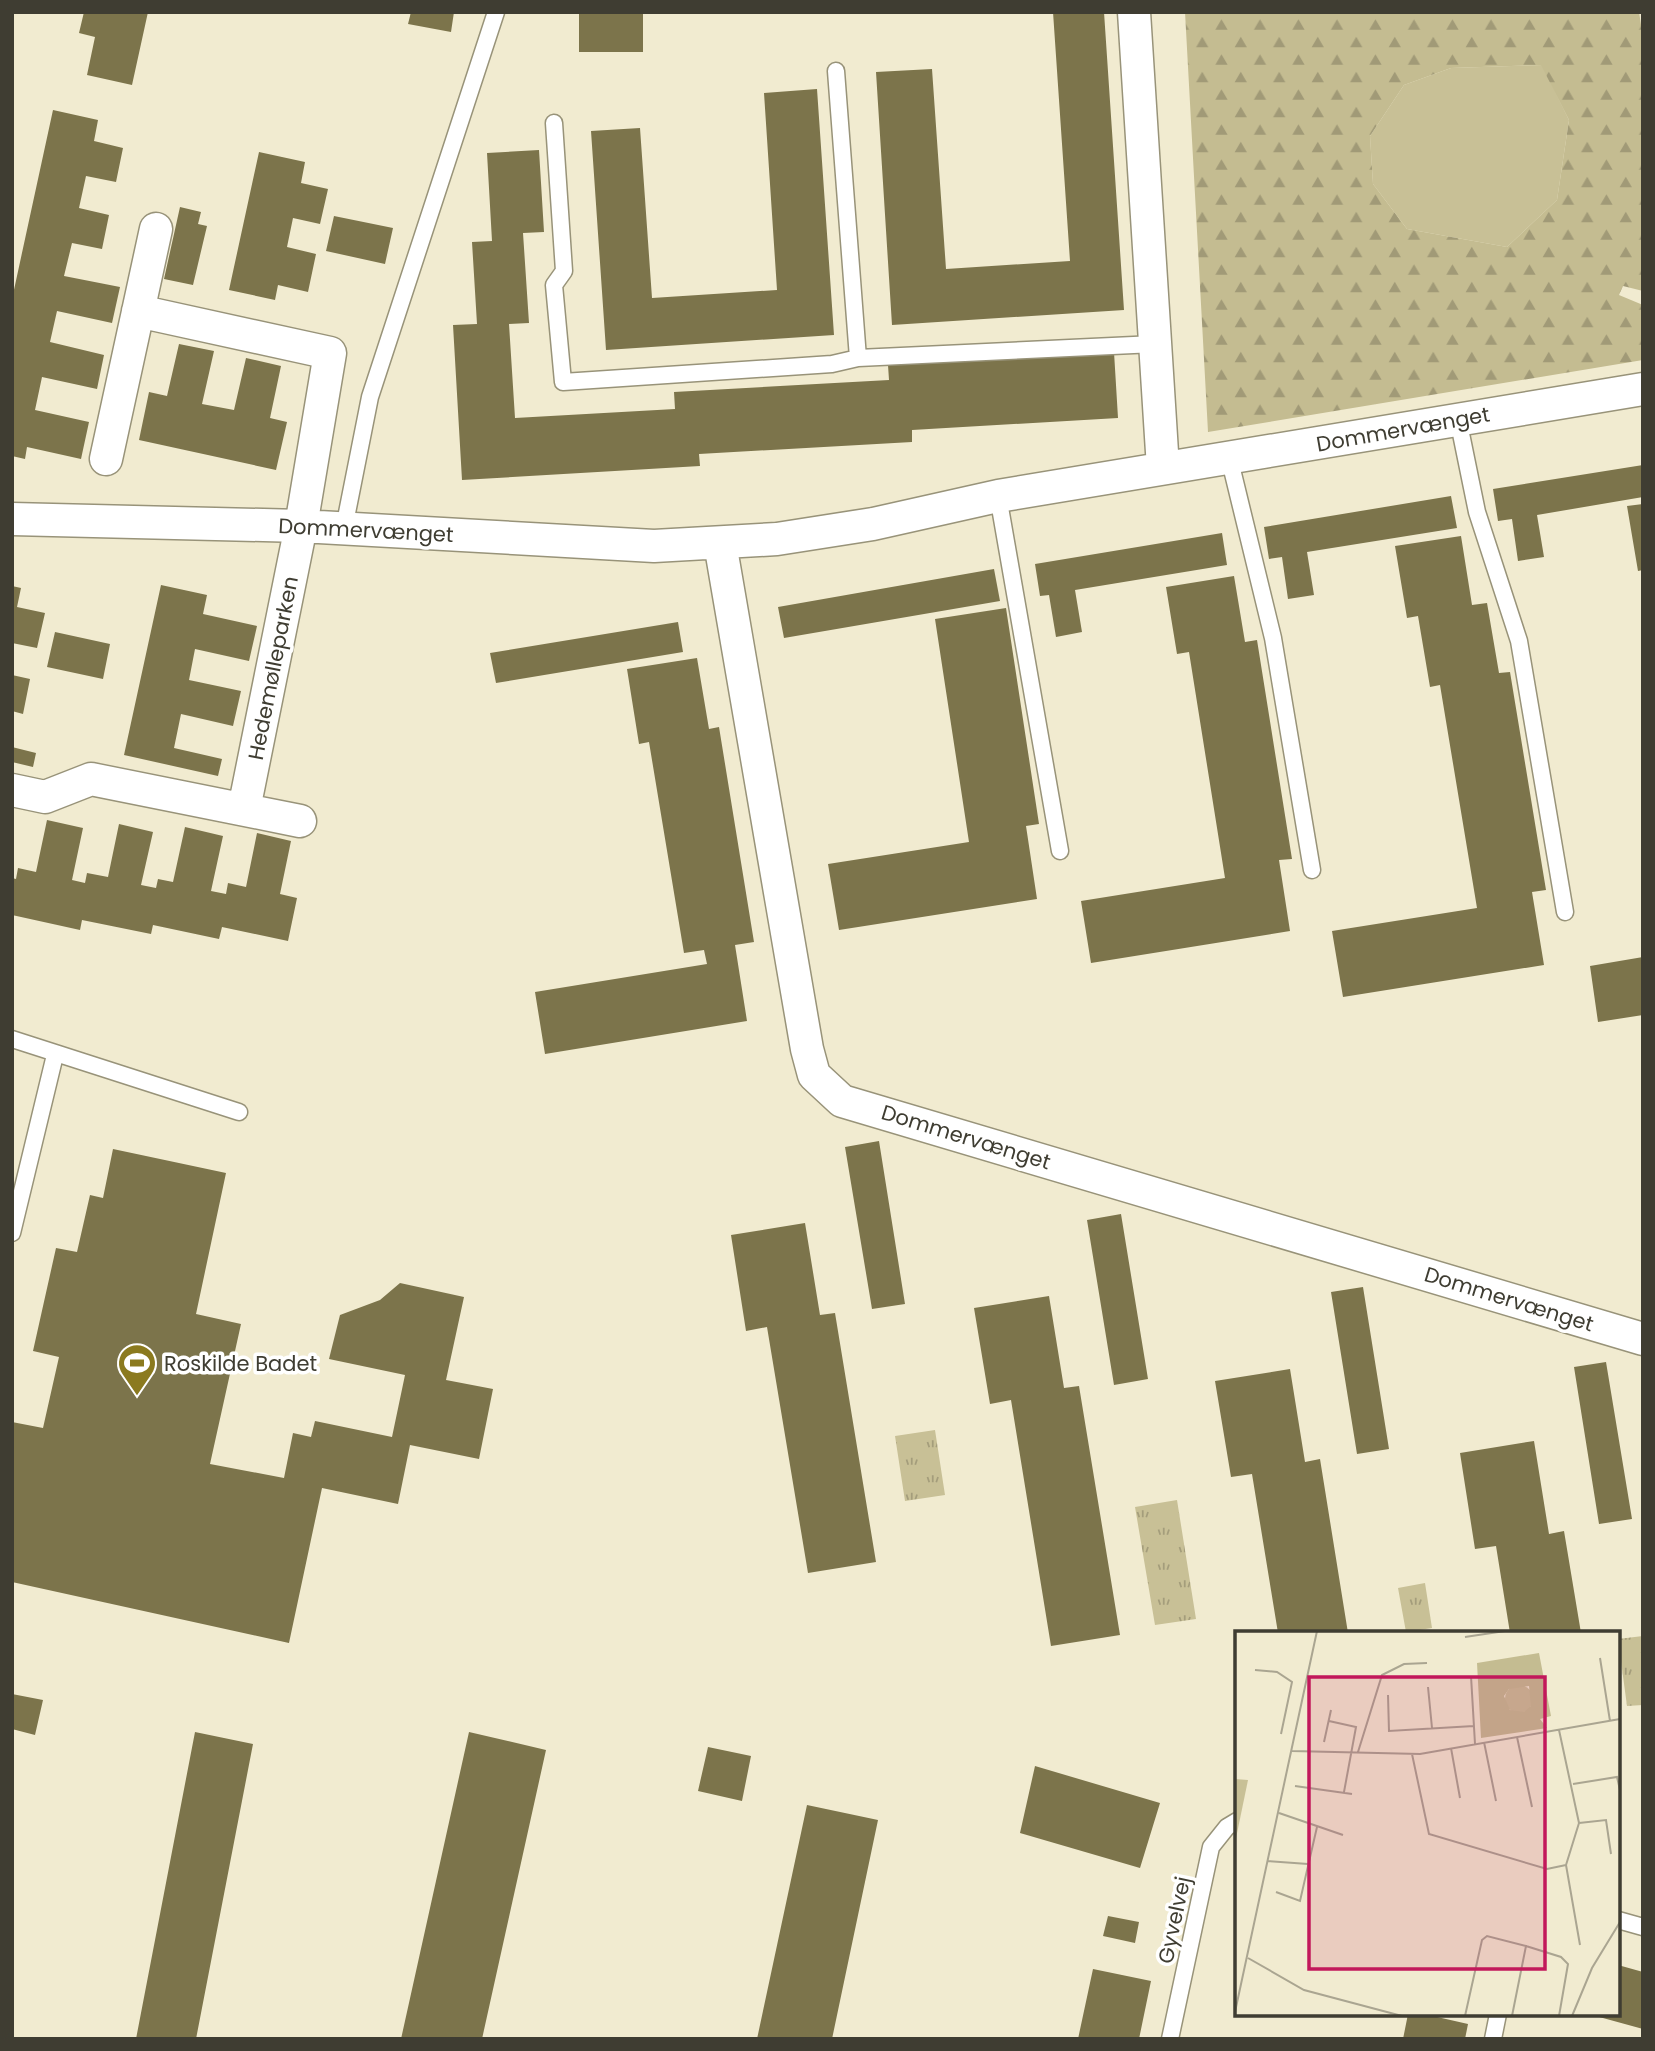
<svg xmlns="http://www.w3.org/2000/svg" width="1655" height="2051" viewBox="0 0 1655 2051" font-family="Poppins,sans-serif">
  <defs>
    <pattern id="forest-firs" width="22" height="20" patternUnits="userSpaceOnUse" patternTransform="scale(1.75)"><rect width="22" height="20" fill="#c4bc91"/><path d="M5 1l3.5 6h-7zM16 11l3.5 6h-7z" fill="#a19a77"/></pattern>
    <pattern id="park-tufts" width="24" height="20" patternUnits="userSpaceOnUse" patternTransform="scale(1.75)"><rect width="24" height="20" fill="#c8c096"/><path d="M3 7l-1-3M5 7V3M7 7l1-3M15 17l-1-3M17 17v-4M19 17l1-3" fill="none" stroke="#a49d7b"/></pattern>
  </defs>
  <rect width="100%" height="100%" fill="#f1ebd0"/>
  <path fill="#c8c096" d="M1542,65l27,55 -12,80 -50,47 -100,-18 -34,-45 -3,-48 34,-51 47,-17z"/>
  <path fill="url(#forest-firs)" fill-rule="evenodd" d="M1185,12h454l4,25v254l-20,-5 -4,9 24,10v55l-435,72zM1541,65l28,55 -12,80 -50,47 -100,-18 -34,-45 -3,-48 34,-51 47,-17z"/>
  <path fill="url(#park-tufts)" d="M935,1430l10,65 -40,6 -10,-65z
    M1177,1500l19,119 -41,6 -20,-118z
    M1425,1583l7,45 -26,4 -8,-44z
    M1643,1636v69l-16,1 -9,-67z"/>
  <path fill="#7c744b" d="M84,12h64l-16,73 -45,-10 8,-38 -16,-4z
    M411,12h43l-3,20 -43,-8z
    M579,12h64v40h-64z
    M1053,12h51l20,298 -232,15 -16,-253 56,-3 14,200 124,-8z
    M817,89l17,246 -228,15 -15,-219 49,-3 12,170 125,-8 -13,-197z
    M53,110l45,10 -4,21 29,7 -7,34 -30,-6 -7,32 30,7 -7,34 -30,-6 -8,33 56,11 -8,36 -55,-12 -7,31 54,13 -7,34 -55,-12 -7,33 54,12 -8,37 -54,-12 -2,12 -13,-3v-157z
    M539,150l5,82 -21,1 6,90 -20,1 6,94 160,-9 -1,-17 215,-12 -1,-15 226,-13 4,66 -206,12v12l-213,12 1,12 -238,14 -9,-155 24,-1 -5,-82 20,-1 -5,-88z
    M259,152l46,10 -4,21 27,6 -8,35 -27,-6 -6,29 29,7 -8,38 -30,-7 -3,15 -46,-10z
    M180,207l21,5 -3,12 9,2 -14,59 -29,-6z
    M334,216l59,12 -8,36 -59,-13z
    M179,344l35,7 -12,53 32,6 12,-52 35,8 -11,52 17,4 -11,48 -137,-30 10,-48 18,4z
    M1643,465v32l-106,18 7,42 -26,4 -6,-42 -14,2 -5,-32z
    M1451,496l6,32 -150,24 7,43 -26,4 -6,-42 -13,2 -5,-32z
    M1643,504v66l-5,1 -11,-65z
    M1222,533l5,32 -152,25 7,42 -26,5 -7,-42 -9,1 -5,-32z
    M1461,536l11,69 15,-2 12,70 11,-1 36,218 -14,2 12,73 -201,32 -11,-66 145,-23 -37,-223 -10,2 -12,-71 -11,2 -12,-72z
    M994,569l6,32 -216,37 -6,-31z
    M1234,576l11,66 12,-2 35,219 -13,1 11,71 -199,32 -10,-62 144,-23 -36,-226 -12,2 -11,-67z
    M161,585l46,10 -4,19 54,12 -8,35 -54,-12 -6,31 52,11 -8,35 -52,-12 -7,34 48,11 -4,17 -94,-21z
    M12,586l9,2 -4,19 28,6 -8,35 -25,-5z
    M1006,608l33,216 -13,2 11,73 -198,31 -11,-66 141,-22 -34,-223z
    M678,622l5,30 -187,31 -6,-30z
    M55,632l55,12 -7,35 -56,-12z
    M697,658l12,71 10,-2 35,215 -19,3 12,76 -202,33 -10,-62 172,-28 -3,-14 -20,3 -35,-211 -10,2 -12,-75z
    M12,675l18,4 -7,35 -11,-3z
    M12,747l24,6 -3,14 -21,-5z
    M47,820l36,8 -11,52 13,3 2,-10 21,4 11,-53 34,8 -12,53 15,3 2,-9 15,3 12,-55 38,9 -12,55 15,3 2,-11 18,4 11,-54 34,8 -11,53 17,4 -9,43 -66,-14 -3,12 -66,-14 -2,9 -69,-14 -2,10 -68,-15v-37l4,1 2,-11 18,4z
    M1643,957v58l-45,7 -8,-56z
    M879,1141l26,163 -33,5 -27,-162z
    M113,1149l113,24 -30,141 45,10 -31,140 74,14 9,-45 18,4 4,-16 77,16 13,-62 -76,-16 11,-44 40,-15 20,-17 64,14 -18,83 47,9 -14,70 -69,-14 -12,59 -76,-16 -33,155 -277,-61v-160l31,6 16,-71 -26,-6 23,-103 21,4 13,-57 13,3z
    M1121,1214l27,165 -34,6 -27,-165z
    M805,1223l15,92 15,-2 41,249 -68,11 -41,-246 -21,4 -15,-96z
    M1363,1287l26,162 -32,5 -26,-162z
    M1049,1296l15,92 15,-2 41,249 -69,11 -40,-246 -21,4 -16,-96z
    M1606,1362l26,157 -33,5 -25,-157z
    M1290,1369l15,93 15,-3 28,174h-70l-26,-159 -21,3 -16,-96z
    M1534,1441l15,93 15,-3 17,102h-71l-14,-87 -21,3 -15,-96z
    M12,1694l31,6 -8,35 -23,-6z
    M195,1732l58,12 -57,295h-60z
    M469,1732l77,18 -64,289h-81z
    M708,1747l43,9 -9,45 -44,-10z
    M1035,1766l125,37 -20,65 -120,-35z
    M807,1805l71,15 -46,219h-75z
    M1108,1916l31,6 -4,21 -32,-7z
    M1618,1965l25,7v57l-51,-14 26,-1z
    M1093,1969l58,12 -12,58h-61z
    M1408,2014h16l44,10 -3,15h-62z"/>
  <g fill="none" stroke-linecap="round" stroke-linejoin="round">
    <defs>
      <path id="service" d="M836,71l22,287
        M554,123l10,148 -10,14 9,97 269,-18 26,-6 297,-14
        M1458,419l19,93 42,129 46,271
        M1229,457l44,181 39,232
        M998,496l62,355
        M344,528l26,-131 126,-385
        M12,1039l227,73
        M12,1233l43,-178
        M1618,1920l25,7
        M1170,2039l41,-192 16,-20 10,-6
        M1493,2039l5,-25"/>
      <path id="minor" d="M1134,12l29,456
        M138,311l192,42 -29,173 -57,283
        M106,459l50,-230
        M12,519l289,7 353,20 123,-7 96,-15 125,-28 645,-107
        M720,543l87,506 7,26 28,26 801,238
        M12,790l33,7 46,-18 209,42"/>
    </defs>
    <use href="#service" stroke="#989379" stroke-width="19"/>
    <use href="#minor" stroke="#989379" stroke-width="35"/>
    <use href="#service" stroke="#fff" stroke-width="16"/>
    <use href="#minor" stroke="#fff" stroke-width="32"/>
  </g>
  <defs>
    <symbol id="stadium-pin" viewBox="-11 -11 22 30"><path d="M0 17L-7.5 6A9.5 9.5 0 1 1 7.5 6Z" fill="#8b7a1f" stroke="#fff"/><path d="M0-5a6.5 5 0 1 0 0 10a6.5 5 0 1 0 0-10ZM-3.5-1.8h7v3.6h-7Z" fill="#fff"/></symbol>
  </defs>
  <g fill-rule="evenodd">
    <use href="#stadium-pin" x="115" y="1341" width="44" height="60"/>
  </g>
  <g text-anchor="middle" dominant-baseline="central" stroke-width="7" stroke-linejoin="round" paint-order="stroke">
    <g font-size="21" fill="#3f3d32" stroke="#fff">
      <text transform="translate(1403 429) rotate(-10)">Dommervænget</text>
      <text transform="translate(366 530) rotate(3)">Dommervænget</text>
      <text transform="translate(273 668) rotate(-79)">Hedemølleparken</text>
      <text transform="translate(966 1137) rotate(17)">Dommervænget</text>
      <text transform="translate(1509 1299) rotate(17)">Dommervænget</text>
      <text transform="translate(1174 1920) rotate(-78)">Gyvelvej</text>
    </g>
    <g font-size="21" fill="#3f3d32" stroke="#fff" text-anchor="start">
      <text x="164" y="1363">Roskilde Badet</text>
    </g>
  </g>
  <g transform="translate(1235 1631)">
    <rect width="385" height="385" fill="#f1ebd0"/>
    <path d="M270 68a14 14 0 1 1 28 0a14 14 0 1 1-28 0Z" fill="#c8c096"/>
    <path d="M304,22l12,63 -11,3 7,9 -66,10 -4,-75zM294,55l2,20 -7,6 -14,-2 -6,-14 5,-7z" fill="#c4bc91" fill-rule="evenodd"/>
    <path d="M0,148l13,1 -13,63z" fill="#c8c096"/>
    <path fill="none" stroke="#aaa591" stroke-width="2" d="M230,6l40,-6M365,27l10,63M20,39l22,2 15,10 -11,52M236,45l4,68M193,56l4,41M153,64l1,36 85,-5M94,90l27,6 -12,65M324,99l20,93 -13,42 14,80M282,106l15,70M89,111l7,-32M249,111l12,59M216,117l9,50M57,120l128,3 200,-35M123,121l24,-77 22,-11 23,-1M177,123l17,80 118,35 19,-4M338,153l44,-7 3,13M60,155l57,8M44,182l64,22M344,192l27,-3 5,34M33,230l40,3M41,261l24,9 17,-74M291,315l35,11 7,7 -9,52M13,327l56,32 98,26M0,381l82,-381M230,385l17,-76 5,-4 39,10 -14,70M337,385l20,-48 28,-46"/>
    <path fill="#c2185b" fill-opacity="0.15" stroke="#c2185b" stroke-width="3.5" d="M74,46h236v292h-236z"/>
    <rect width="385" height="385" fill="none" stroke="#3f3d32" stroke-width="3.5"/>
  </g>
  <rect width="1655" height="2051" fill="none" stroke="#3f3d32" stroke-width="28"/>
</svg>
